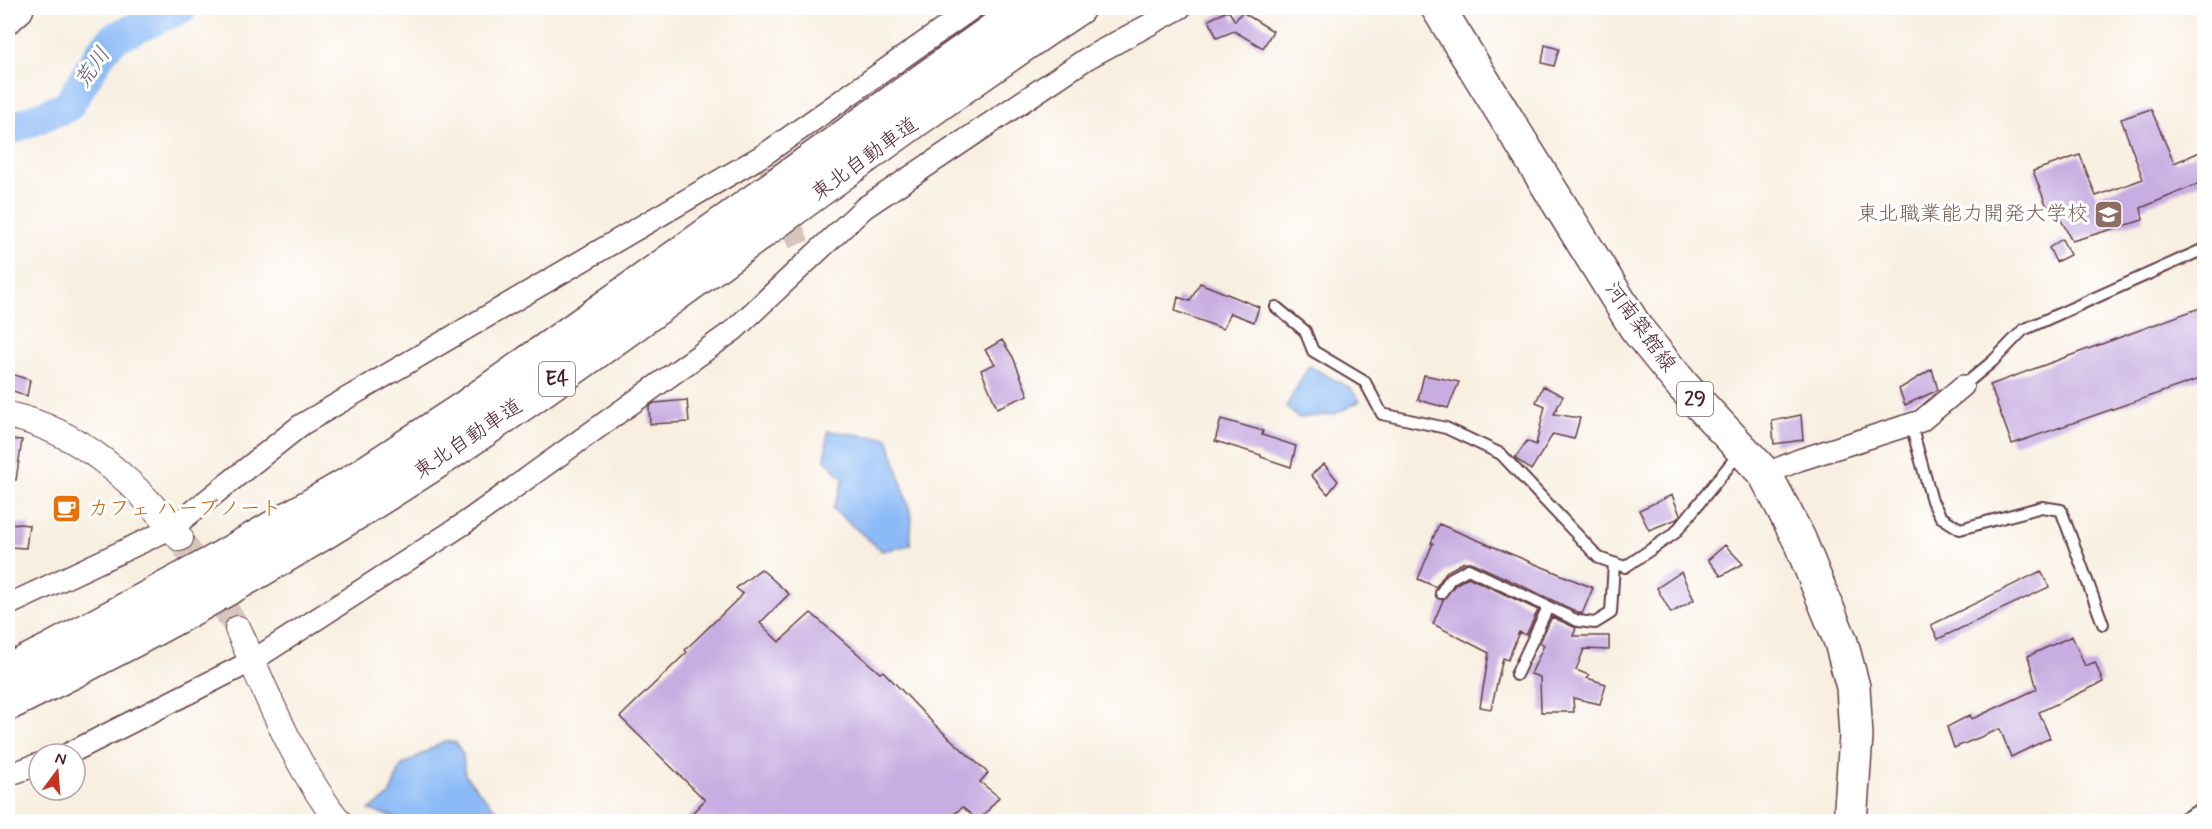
<svg xmlns="http://www.w3.org/2000/svg" width="2212" height="829" viewBox="0 0 2212 829" font-family="Mynerve,'Klee One',sans-serif">
  <rect width="100%" height="100%" fill="#fff"/>
  <filter id="ink" filterUnits="userSpaceOnUse"><feTurbulence type="fractalNoise" baseFrequency=".0167" numOctaves="2"/><feDisplacementMap in="SourceGraphic" scale="12" xChannelSelector="R" yChannelSelector="G"/><feConvolveMatrix kernelMatrix="1 2 1 2 8 2 1 2 1" color-interpolation-filters="sRGB"/></filter>
  <filter id="wash" filterUnits="userSpaceOnUse"><feTurbulence type="fractalNoise" baseFrequency=".008" numOctaves="4" result="noise"/><feDisplacementMap in="SourceGraphic" scale="24" xChannelSelector="R" yChannelSelector="G"/><feGaussianBlur stdDeviation="1.35" result="paint"/><feColorMatrix in="noise" values="0 0 0 0 0 0 0 0 0 0 0 0 0 0 0 0 0 1.4 0 .05"/><feComposite in="paint" operator="in"/></filter>
  <g filter="url(#wash)">
    <rect width="100%" height="100%" fill="#f8efe1"/>
    <path fill="#8bbaf6" stroke="#6a6c90" stroke-width="1.5" d="M1309,366l41,22 10,13 -25,13 -36,4 -13,-11z
      M828,431l60,7 24,80 -2,27 -28,6 -49,-42 11,-30 -19,-19z
      M444,741l12,2 7,12 2,20 26,30 13,11 -2,5h-95l-38,-11 20,-14 12,-30z"/>
    <g fill="none" stroke-linecap="round" stroke-linejoin="round">
      <path stroke="#8bbaf6" stroke-width="32" d="M8,130l60,-24 33,-54 13,-14 67,-30"/>
    </g>
    <g id="blocks">
      <path fill="#c7ade1" d="M1228,10l7,11 7,-9 31,19 -10,17 -29,-17 -17,7 -8,-18z
        M1545,45l14,4 -5,17 -12,-3z
        M2151,109l23,54 31,-13v31l-64,27 2,12 -71,21 -19,-37 -6,3 -14,-36 47,-16 16,41 47,-17 -22,-60z
        M2062,239l8,16 -14,7 -7,-14z
        M1200,283l59,24 -5,15 -24,-9 -7,16 -48,-18 3,-14 12,4z
        M2205,306v71l-193,67 -22,-59z
        M1002,340l11,17 15,38 -31,13 -16,-38 14,-6 -10,-14z
        M1932,369l6,21 -33,15 -6,-16z
        M8,373l22,7 -3,16 -19,-7z
        M1424,375l35,7 -11,26 -30,-8z
        M1543,386l20,10 -9,18 26,4 -6,21 -21,-5 -22,36 -16,-12 12,-17 9,4 9,-39 -9,-4z
        M687,400l2,22 -39,2 -1,-17 5,-4z
        M1801,415l2,25 -29,4 -2,-23z
        M1221,419l42,12 -1,4 34,11 -5,21 -30,-10v-2l-46,-14z
        M8,439l14,1 -6,40 -8,-1z
        M1324,464l14,17 -10,13 -17,-19z
        M1672,495l8,20 -3,4 -28,11 -10,-20z
        M8,523l21,2 -3,23 -18,-1z
        M1439,524l154,64 -11,26 -111,-52h-7l-18,10 -10,15 -18,-8 15,-36h-2z
        M1725,545l18,19 -22,12 -13,-16z
        M761,569l28,25 -29,29 19,19 32,-29 69,60 3,-2 51,53 54,49 -8,9 19,15 -20,24 -17,-14 -16,15h-263l22,-22 -85,-83 67,-65 -2,-2 58,-56 -7,-6z
        M2041,571l8,16 -111,52 -7,-14z
        M1681,572l13,28 -23,13 -14,-25z
        M1468,577l70,33 -12,25 -7,-3 -11,28 -5,-2 -12,51 -11,-2 9,-54 -56,-29 10,-24 12,-15z
        M1552,617l24,11 -3,8h36v14l-25,-1 -8,21 13,5 -2,3 19,6 -6,20 -27,-6 1,14h-33l-1,-35 -9,-3 13,-29 -4,-3z
        M2072,636l13,30 10,-4 8,20 -64,30 11,26 -39,19 -11,-28 -46,19 -7,-21 23,-12 2,4 65,-30 -9,-33z"/>
    </g>
  </g>
  <g filter="url(#ink)">
    <use href="#blocks" fill-opacity="0" stroke="#643e46" stroke-width="1.5"/>
    <g fill="none" stroke-linecap="round" stroke-linejoin="round">
      <path stroke="#d5c5bd" stroke-width="21" stroke-dasharray="21 10" stroke-linecap="butt" d="M769,167l32,82"/>
      <path stroke="#d5c5bd" stroke-width="26" stroke-dasharray="26 13" stroke-linecap="butt" d="M180,538l58,91"/>
      <defs>
        <path id="service" d="M1276,307l29,24 8,20 52,31 17,32 64,14 55,26 98,104 26,9 50,-34 66,-82
          M1963,386l30,-25 30,-31 181,-81
          M1911,425l21,76 9,16 19,12 82,-22 19,3 42,114
          M1441,593l9,-14 18,-10 110,52 17,2 16,-10 3,-50
          M1516,675l32,-68
          M2177,822l27,-15"/>
        <path id="minor" d="M1765,474l34,-14 122,-39 42,-35
          M8,605l164,-77 129,-103 464,-271 208,-146
          M68,754l184,-93 210,-136 272,-195 130,-122 222,-149 94,-51
          M8,775l31,-11"/>
        <path id="tertiary" d="M8,415c73,16 126,66 172,123
          M238,629c29,65 56,136 101,193"/>
        <path id="primary" d="M1438,8l198,320 47,58 82,88 34,65 42,103 12,45 3,49 -6,86"/>
        <path id="trunk" d="M8,16l9,-8"/>
        <path id="motorway" d="M8,671l40,-20 164,-88 141,-82 114,-75 557,-398
          M8,704c165,-80 326,-172 478,-275 200,-136 391,-287 592,-421"/>
      </defs>
      <use href="#service" stroke="#643e46" stroke-width="14"/>
      <use href="#minor" stroke="#643e46" stroke-width="24"/>
      <use href="#tertiary" stroke="#643e46" stroke-width="28"/>
      <use href="#primary" stroke="#643e46" stroke-width="36"/>
      <use href="#trunk" stroke="#643e46" stroke-width="36"/>
      <use href="#motorway" stroke="#643e46" stroke-width="36"/>
      <use href="#service" stroke="#fff" stroke-width="10"/>
      <use href="#minor" stroke="#fff" stroke-width="21"/>
      <use href="#tertiary" stroke="#fff" stroke-width="26"/>
      <use href="#primary" stroke="#fff" stroke-width="33"/>
      <use href="#trunk" stroke="#fff" stroke-width="33"/>
      <use href="#motorway" stroke="#fff" stroke-width="33"/>
    </g>
  </g>
  <defs>
    <symbol id="university-square" viewBox="-11 -11 22 22"><rect x="-9" y="-9" width="18" height="18" rx="4" fill="#8d6e63" stroke="#fff"/><path d="M0-5L7-2L0 1L-7-2ZM-4 1L0 2.5L4 1V4Q0 6-4 4Z" fill="#fff"/></symbol>
    <symbol id="cafe-square" viewBox="-11 -11 22 22"><rect x="-9" y="-9" width="18" height="18" rx="4" fill="#e8710a" stroke="#fff"/><path d="M-5.5-4.5H6V0H3Q3 3.5 0 3.5H-2.5Q-5.5 3.5-5.5 0ZM3-3.2v2h1.7v-2ZM-6 4.5H4V6H-6Z" fill="#fff"/></symbol>
  </defs>
  <g fill-rule="evenodd">
    <use href="#university-square" x="2092" y="198" width="33" height="33"/>
    <use href="#cafe-square" x="50" y="492" width="33" height="33"/>
  </g>
  <g text-anchor="middle" dominant-baseline="central" stroke-width="6" stroke-linejoin="round" paint-order="stroke">
    <g fill="#fff" stroke="#80626b" stroke-width="1.5">
      <rect x="539" y="362" width="36" height="34" rx="4.5"/>
      <rect x="1677" y="382" width="36" height="34" rx="4.5"/>
    </g>
    <g font-size="20" font-weight="bold" fill="#4a1f2b">
      <text x="557" y="379">E4</text>
      <text x="1695" y="399">29</text>
    </g>
    <g font-size="21" fill="#4a1f2b" stroke="#fff">
      <text transform="translate(865 159) rotate(-36)">東北自動車道</text>
      <text transform="translate(1640 327) rotate(54)">河南築館線</text>
      <text transform="translate(468 439) rotate(-34)">東北自動車道</text>
    </g>
    <g font-size="21" fill="#785e54" stroke="#fff" text-anchor="end">
      <text x="2088" y="214">東北職業能力開発大学校</text>
    </g>
    <g font-size="21" fill="#c56008" stroke="#fff" text-anchor="start">
      <text x="88" y="509">カフェ ハーブノート</text>
    </g>
    <g font-size="22" font-style="italic" fill="#615572" stroke="#fff">
      <text transform="translate(93 68) rotate(-55)">荒川</text>
    </g>
  </g>
  <rect width="2212" height="829" fill="none" stroke="#fff" stroke-width="30"/>
  <g transform="translate(57 772) rotate(16)"><circle r="28" fill="#ffffff" stroke="#b7a5aa" stroke-width="1.5"/>
  <path d="M0-4.5L10 22L0 15L-10 22Z" fill="#c8321e"/>
  <text y="-9" font-size="16" font-weight="bold" text-anchor="middle" fill="#4a1f2b">N</text>
  </g>
</svg>
